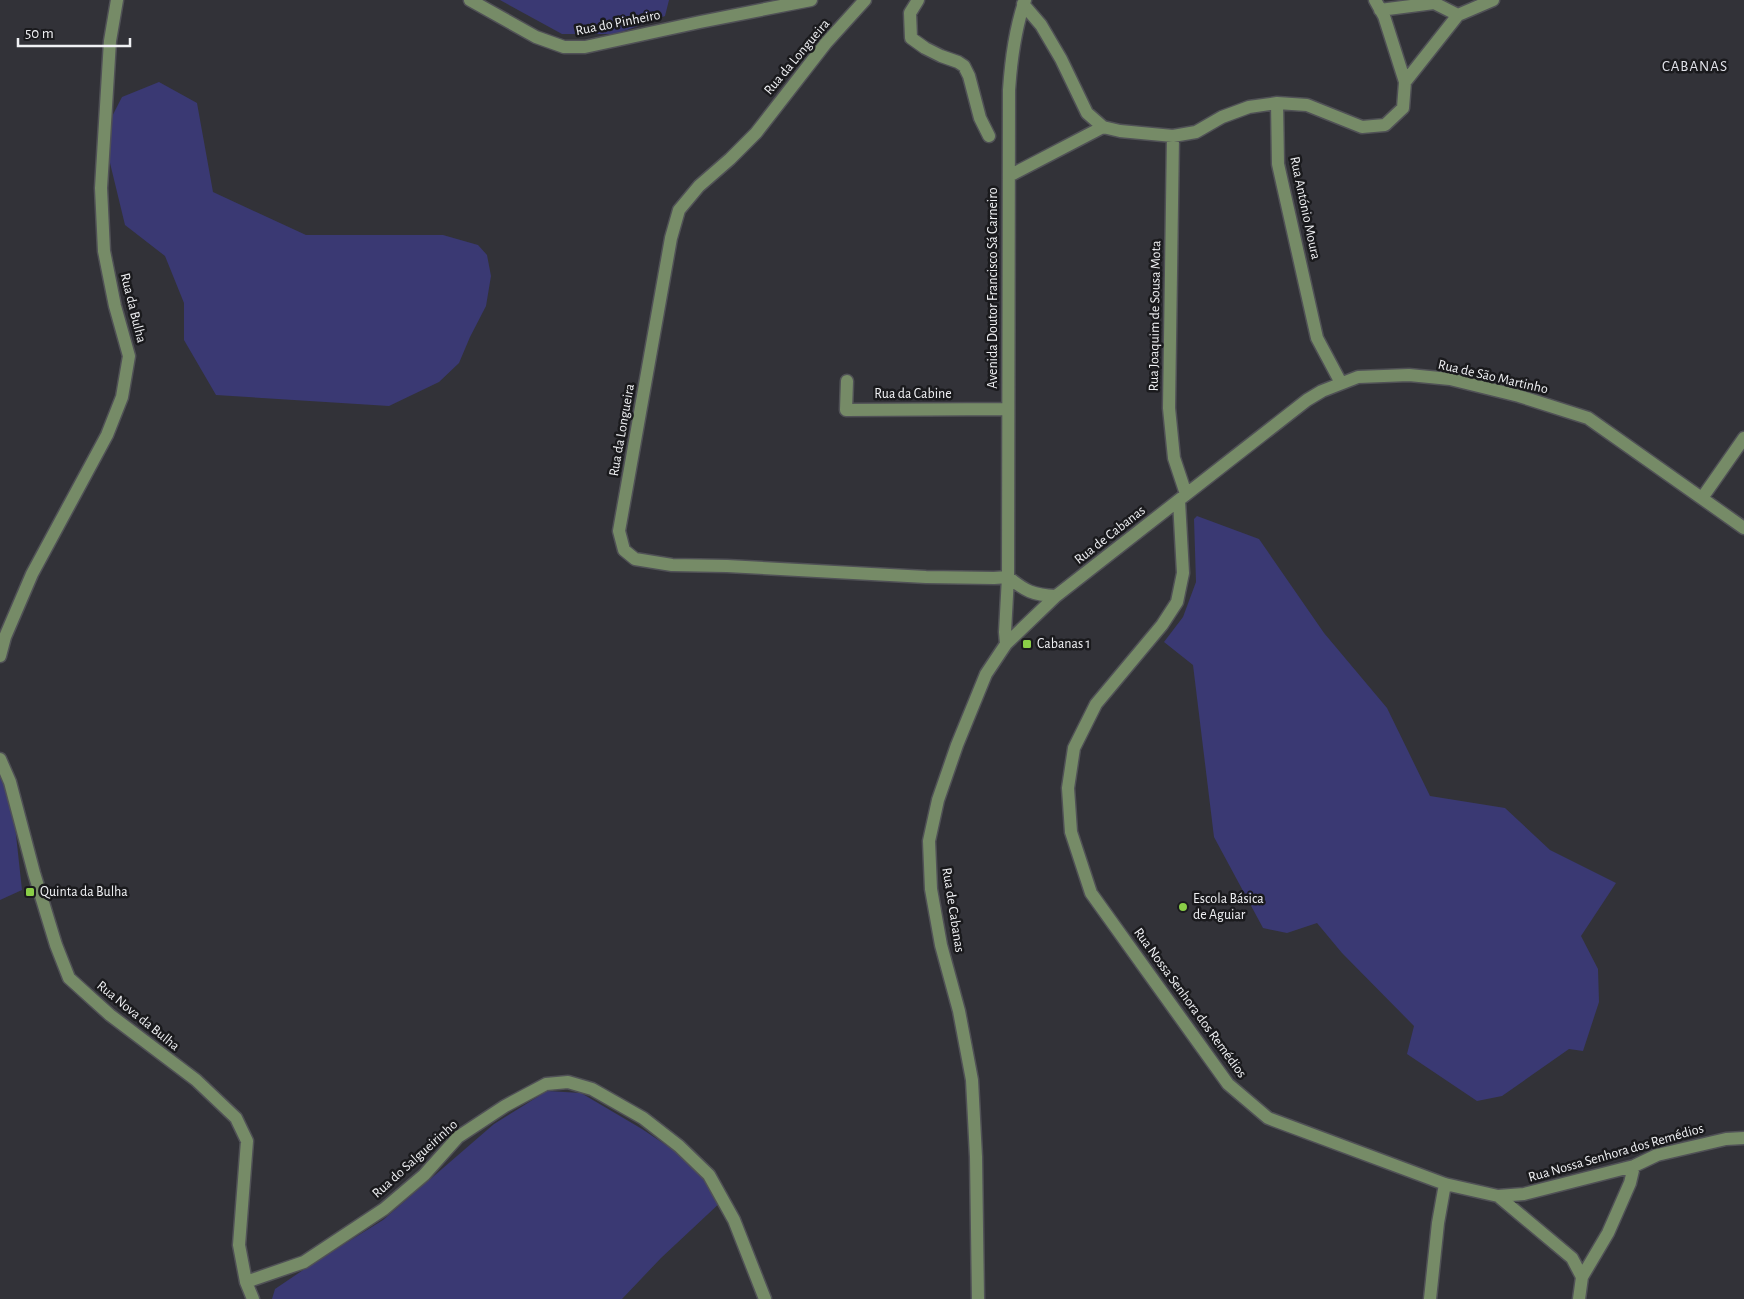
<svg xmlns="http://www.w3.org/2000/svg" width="1744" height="1299" viewBox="0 0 1744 1299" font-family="'Alegreya Sans',sans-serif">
  <rect width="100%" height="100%" fill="#323238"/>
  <path fill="#3a3973" d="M500,0h169l-4,16 -49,18h-54z
    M159,82l38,21 16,89 93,43h137l35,10 9,10 4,21 -5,30 -16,31 -11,26 -20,19 -50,24 -173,-11 -32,-55v-37l-19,-47 -40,-31 -22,-91 19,-37z
    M1197,516l62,23 65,94 63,75 43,88 75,12 45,42 66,33 -35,53 17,33 1,33 -16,49 -14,-2 -67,47 -25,5 -70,-47 7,-28 -72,-73 -25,-30 -30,10 -24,-5 -49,-91 -21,-172 -29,-23 19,-25 13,-35 -2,-63z
    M0,759l8,2 14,129 -22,10z
    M547,1091l34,2 61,36 73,49 8,22 -62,58 -39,41h-350l3,-10 34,-23 74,-46 111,-96z"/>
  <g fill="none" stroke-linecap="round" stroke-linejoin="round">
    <defs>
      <path id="minor" d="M470,0l66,37 28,10h21l115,-25 111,-22
        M865,0l-39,43 -70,90 -26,26 -31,27 -20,24 -8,28 -52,293 5,19 11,9 37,6 55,1 199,11 68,1 14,-1c17,14 25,18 48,19
        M918,0l-8,13 1,25 14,10 16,8 17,6 6,4 5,10 11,42 9,18
        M1023,4l18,21 20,34 26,54 16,14 17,4 53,5 23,-4 26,-15 27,-10 28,-4 30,2 55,22 23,-2 18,-17 2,-26 -21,-66 -9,-16
        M1380,10l54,-7 24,12
        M1405,82l53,-67 35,-15
        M1277,103l1,61 39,174 24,45
        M1173,136l-4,272 5,50 12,36
        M1009,176l94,-49
        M847,381l-1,29 162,-1
        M1702,498l42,-60
        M1179,501l4,72 -6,29 -15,23 -66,79 -22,44 -6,40 3,44 20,61 137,191 40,34 177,66 53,12 26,-2 110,-28 23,-11 69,-16 18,-1
        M1006,644l-1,-12 3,-55 1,-487c2,-30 6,-61 16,-90
        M0,656l5,-19 27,-63 75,-139 15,-38 7,-41 -14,-50 -11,-55 -3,-63 9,-147 7,-41
        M0,759l10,23 24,91 22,72 13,33 41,37 86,65 40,38 11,23 -8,104 7,37 7,17
        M1498,1196l74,62 10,19
        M246,1282l58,-20 80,-53 40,-34 34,-38 47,-31 41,-22 22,-2 24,7 51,29 36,28 30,29 25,45 31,79
        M978,1299l-2,-142 -4,-77 -13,-69 -18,-66 -10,-56 -2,-48 9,-41 19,-55 29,-71 20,-30 50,-48 251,-196 15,-9 36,-14 51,-2 41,4 69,17 69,22 156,110
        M1430,1299l8,-76 7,-39
        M1579,1299l3,-22 26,-44 22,-50 4,-17"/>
    </defs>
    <use href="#minor" stroke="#505156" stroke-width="15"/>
    <use href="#minor" stroke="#768b67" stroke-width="12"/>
  </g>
  <g fill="#8ace47" stroke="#1a1a1d" stroke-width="2">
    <rect x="1022" y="639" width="10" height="10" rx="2.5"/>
    <rect x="25" y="887" width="10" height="10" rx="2.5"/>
    <circle cx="1183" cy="907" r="5"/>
  </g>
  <g text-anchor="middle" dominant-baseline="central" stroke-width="5" stroke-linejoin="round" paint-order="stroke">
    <g font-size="14" fill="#f0f1f4" stroke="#1a1a1d">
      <text transform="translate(618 23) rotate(-11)">Rua do Pinheiro</text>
      <text transform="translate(797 57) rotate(-50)">Rua da Longueira</text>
      <text transform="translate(1305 208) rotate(78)">Rua António Moura</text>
      <text transform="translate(993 288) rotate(-90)">Avenida Doutor Francisco Sá Carneiro</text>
      <text transform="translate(133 308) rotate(76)">Rua da Bulha</text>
      <text transform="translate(1155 316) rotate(-89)">Rua Joaquim de Sousa Mota</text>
      <text transform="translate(1493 377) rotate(13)">Rua de São Martinho</text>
      <text x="913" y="394">Rua da Cabine</text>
      <text transform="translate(622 430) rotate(-80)">Rua da Longueira</text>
      <text transform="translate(1110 535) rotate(-38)">Rua de Cabanas</text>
      <text transform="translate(953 910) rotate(81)">Rua de Cabanas</text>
      <text transform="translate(1190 1003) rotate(54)">Rua Nossa Senhora dos Remédios</text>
      <text transform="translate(138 1016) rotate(39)">Rua Nova da Bulha</text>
      <text transform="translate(1616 1153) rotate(-16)">Rua Nossa Senhora dos Remédios</text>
      <text transform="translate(415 1159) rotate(-42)">Rua do Salgueirinho</text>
    </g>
    <g font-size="14" fill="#f0f1f4" stroke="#1a1a1d" text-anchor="start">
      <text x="1037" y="644">Cabanas 1</text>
      <text x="40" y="892">Quinta da Bulha</text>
      <text x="1193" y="899">Escola Básica<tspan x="1193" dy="16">de Aguiar</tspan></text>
    </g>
    <g font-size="15" letter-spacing="1" fill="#e2e3ea" stroke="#1a1a1d">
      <text x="1695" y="66">CABANAS</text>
    </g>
  </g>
  <path d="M18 38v8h112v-8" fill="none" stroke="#f0f1f4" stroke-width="2.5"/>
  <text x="25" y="38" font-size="15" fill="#f0f1f4" stroke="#1a1a1d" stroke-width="4" paint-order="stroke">50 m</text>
</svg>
